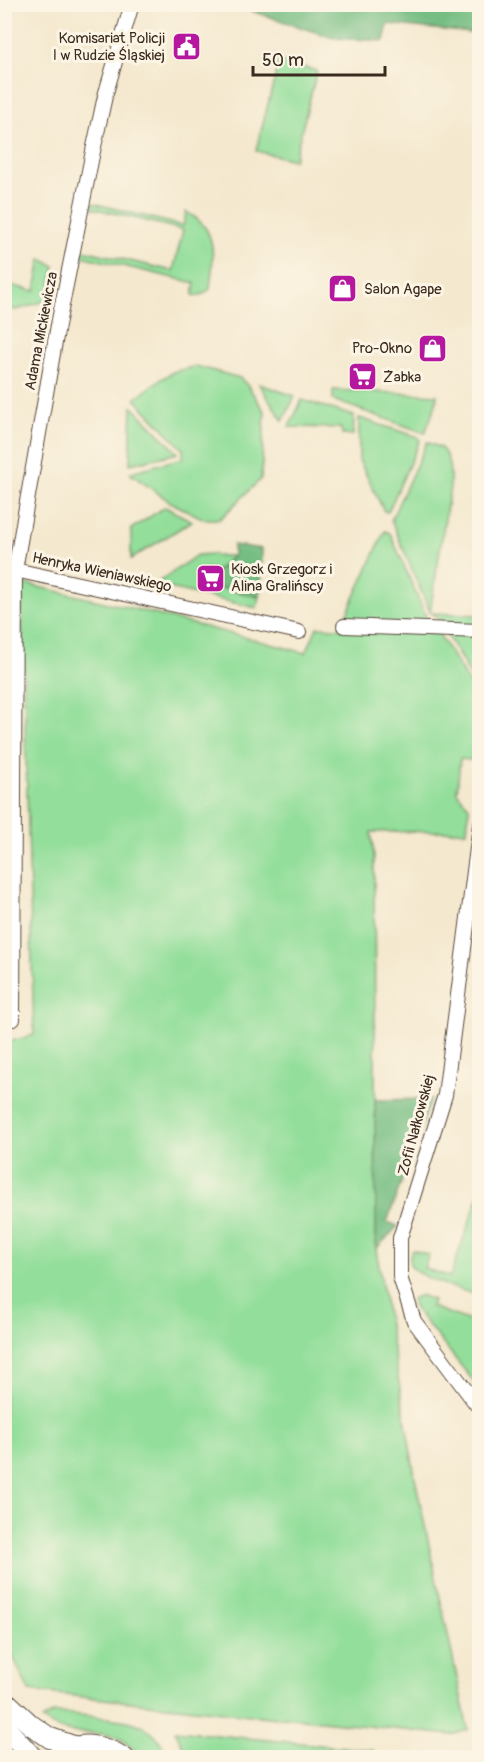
<svg xmlns="http://www.w3.org/2000/svg" width="484" height="1762" viewBox="0 0 484 1762" font-family="Pangolin,sans-serif">
  <style>
    .green { fill: #92de9a; stroke: #66845c; stroke-width: 1.5 }
    .forest { fill: #75bd82; stroke: #587450; stroke-width: 1.5 }
    .lines { fill: none; stroke-linecap: round; stroke-linejoin: round }
    .street-casing { stroke: #574638; stroke-width: 16 }
    .secondary-casing { stroke: #574638; stroke-width: 22 }
    .street { stroke: #fff; stroke-width: 14 }
    .secondary { stroke: #fff; stroke-width: 20 }
    .labels { text-anchor: middle; stroke-width: 6; stroke-linejoin: round; paint-order: stroke }
    .poi-label { font-size: 15px; fill: #3b2a1e; stroke: #fcf5e5; text-anchor: start }
    .street-label { font-size: 15px; fill: #3b2a1e; stroke: #fcf5e5 }
  </style>
  <rect width="100%" height="100%" fill="#fcf5e5"/>
  <filter id="ink" filterUnits="userSpaceOnUse"><feTurbulence type="fractalNoise" baseFrequency=".0167" numOctaves="2"/><feDisplacementMap in="SourceGraphic" scale="12" xChannelSelector="R" yChannelSelector="G"/><feConvolveMatrix kernelMatrix="1 2 1 2 8 2 1 2 1" color-interpolation-filters="sRGB"/></filter>
  <filter id="wash" filterUnits="userSpaceOnUse"><feTurbulence type="fractalNoise" baseFrequency=".008" numOctaves="4" result="noise"/><feDisplacementMap in="SourceGraphic" scale="24" xChannelSelector="R" yChannelSelector="G"/><feGaussianBlur stdDeviation="1.35" result="paint"/><feColorMatrix in="noise" values="0 0 0 0 0 0 0 0 0 0 0 0 0 0 0 0 0 1.4 0 .05"/><feComposite in="paint" operator="in"/></filter>
  <g filter="url(#wash)">
    <rect width="100%" height="100%" fill="#f4e8ce"/>
    <g class="green">
      <polygon points="279,61 317,71 294,160 256,151"/>
      <path d="M93 203 183 226 186 212C220 229 213 258 210 289 205 294 200 297 193 295L195 283 81 256 83 250 173 271 183 230 92 208Z"/>
      <polygon points="41,259 55,266 48,300 17,310 5,308 5,284 35,291"/>
      <polygon points="196,366 240,378 248,386 265,412 261,479 220,519 204,519 172,503 131,474 131,472 183,458 183,449 135,399 158,381 173,372"/>
      <polygon points="259,384 295,396 283,421"/>
      <polygon points="333,390 437,395 436,404 425,433 333,400"/>
      <polygon points="302,400 354,416 353,435 342,435 341,428 289,427"/>
      <polygon points="132,406 178,453 130,464"/>
      <polygon points="359,418 418,437 420,440 388,512 384,511 359,460"/>
      <path d="M427 442C431 444 437 446 441 448 451 457 450 475 450 487L430 612 391 520Z"/>
      <polygon points="165,507 192,521 131,559 131,529"/>
      <polygon points="385,531 390,533 430,626 352,622 345,618"/>
      <polygon points="213,554 216,556 233,556 217,571 207,569 203,589 213,591 214,586 259,597 257,608 156,585 156,584 197,555"/>
      <polygon points="21,583 135,609 306,653 317,627 436,633 439,634 471,686 479,703 479,761 460,759 457,792 469,807 467,831 371,832 374,856 376,1249 417,1488 468,1730 451,1735 284,1717 277,1718 29,1691 4,1637 4,1043 34,1035"/>
      <polygon points="432,613 479,615 479,627 447,626"/>
      <polygon points="446,633 479,634 479,691 475,683"/>
      <path d="M479 1195V1296C464 1290 416 1279 410 1264 408 1259 410 1255 412 1250L429 1255 424 1268 450 1277Z"/>
      <polygon points="421,1295 433,1300 431,1307 479,1324 479,1388 415,1309 411,1299"/>
      <path d="M53 1713C67 1713 81 1715 95 1717 127 1720 157 1721 167 1757 160 1758 153 1759 147 1758 136 1755 128 1741 116 1737 86 1728 72 1740 42 1720Z"/>
      <polygon points="175,1731 373,1750 372,1758 186,1757 181,1742"/>
    </g>
    <g class="forest">
      <polygon points="240,5 479,5 479,34 388,24 384,41 333,38 240,7"/>
      <polygon points="233,545 262,549 261,588 259,597 214,586 217,571 233,556"/>
      <polygon points="431,1099 387,1222 398,1226 376,1249 375,1100"/>
    </g>
  </g>
  <g filter="url(#ink)">
    <g class="lines">
      <defs>
        <g id="street">
          <polyline points="4,570 15,570 299,632"/>
          <polyline points="344,626 480,631"/>
          <polyline points="480,825 445,1095 400,1238 400,1277 414,1321 480,1409"/>
          <polyline points="4,1021 13,1019 15,570 58,325 92,156 105,96 132,4"/>
        </g>
        <g id="secondary">
          <polyline points="4,1700 31,1725 50,1738 76,1747"/>
          <polyline points="4,1726 33,1758"/>
          <path d="M57 1758C76 1738 105 1745 124 1758"/>
        </g>
      </defs>
      <use href="#street" class="street-casing"/>
      <use href="#secondary" class="secondary-casing"/>
      <use href="#street" class="street"/>
      <use href="#secondary" class="secondary"/>
    </g>
  </g>
  <defs>
    <symbol id="civic-square" viewBox="-11 -11 22 22"><rect x="-9" y="-9" width="18" height="18" rx="4" fill="#b5179e" stroke="#fcf5e5"/><path d="M-.6-6.5H3V-4.5H.6V-3L4-1V1h2V6H-6V1h2V-1L-.6-3ZM-1.2 2.5V6h2.4V2.5Z" fill="#fff"/></symbol>
    <symbol id="shop-square" viewBox="-11 -11 22 22"><rect x="-9" y="-9" width="18" height="18" rx="4" fill="#b5179e" stroke="#fcf5e5"/><path d="M-5-2.5h2.3a2.7 3.5 0 0 1 5.4 0H5L5.5 6h-11ZM-1.5-2.5h3a1.5 2.3 0 0 0-3 0Z" fill="#fff"/></symbol>
    <symbol id="supermarket-square" viewBox="-11 -11 22 22"><rect x="-9" y="-9" width="18" height="18" rx="4" fill="#b5179e" stroke="#fcf5e5"/><path d="M-6-5.5h2.5l.6 2H6L4.5 2H-2.5L-4.4-4H-6ZM-1.5 3.2a1.3 1.3 0 1 0 .1 0ZM3 3.2a1.3 1.3 0 1 0 .1 0Z" fill="#fff"/></symbol>
  </defs>
  <g fill-rule="evenodd">
    <use href="#civic-square" x="170" y="30" width="33" height="33"/>
    <use href="#shop-square" x="326" y="272" width="33" height="33"/>
    <use href="#shop-square" x="416" y="332" width="33" height="33"/>
    <use href="#supermarket-square" x="346" y="360" width="33" height="33"/>
    <use href="#supermarket-square" x="194" y="562" width="33" height="33"/>
  </g>
  <g class="labels">
    <g class="poi-label">
      <text x="165" y="43" text-anchor="end">Komisariat Policji<tspan x="165" dy="17">I w Rudzie Śląskiej</tspan></text>
      <text x="364" y="294">Salon Agape</text>
      <text x="412" y="353" text-anchor="end">Pro-Okno</text>
      <text x="383" y="382">Żabka</text>
      <text x="231" y="574">Kiosk Grzegorz i<tspan x="231" dy="17">Alina Gralińscy</tspan></text>
    </g>
    <g class="street-label">
      <text transform="translate(41 331) rotate(-79)" y="5">Adama Mickiewicza</text>
      <text transform="translate(102 572) rotate(12)" y="5">Henryka Wieniawskiego</text>
      <text transform="translate(416 1125) rotate(-75)" y="5">Zofii Nałkowskiej</text>
    </g>
  </g>
  <rect width="484" height="1762" fill="none" stroke="#fcf5e5" stroke-width="24"/>
  <path d="M253 66v9h132v-9" fill="none" stroke="#3b2a1e" stroke-width="3"/>
  <text x="262" y="66" font-size="18" fill="#3b2a1e" stroke="#fcf5e5" stroke-width="4.5" paint-order="stroke">50 m</text>
</svg>
